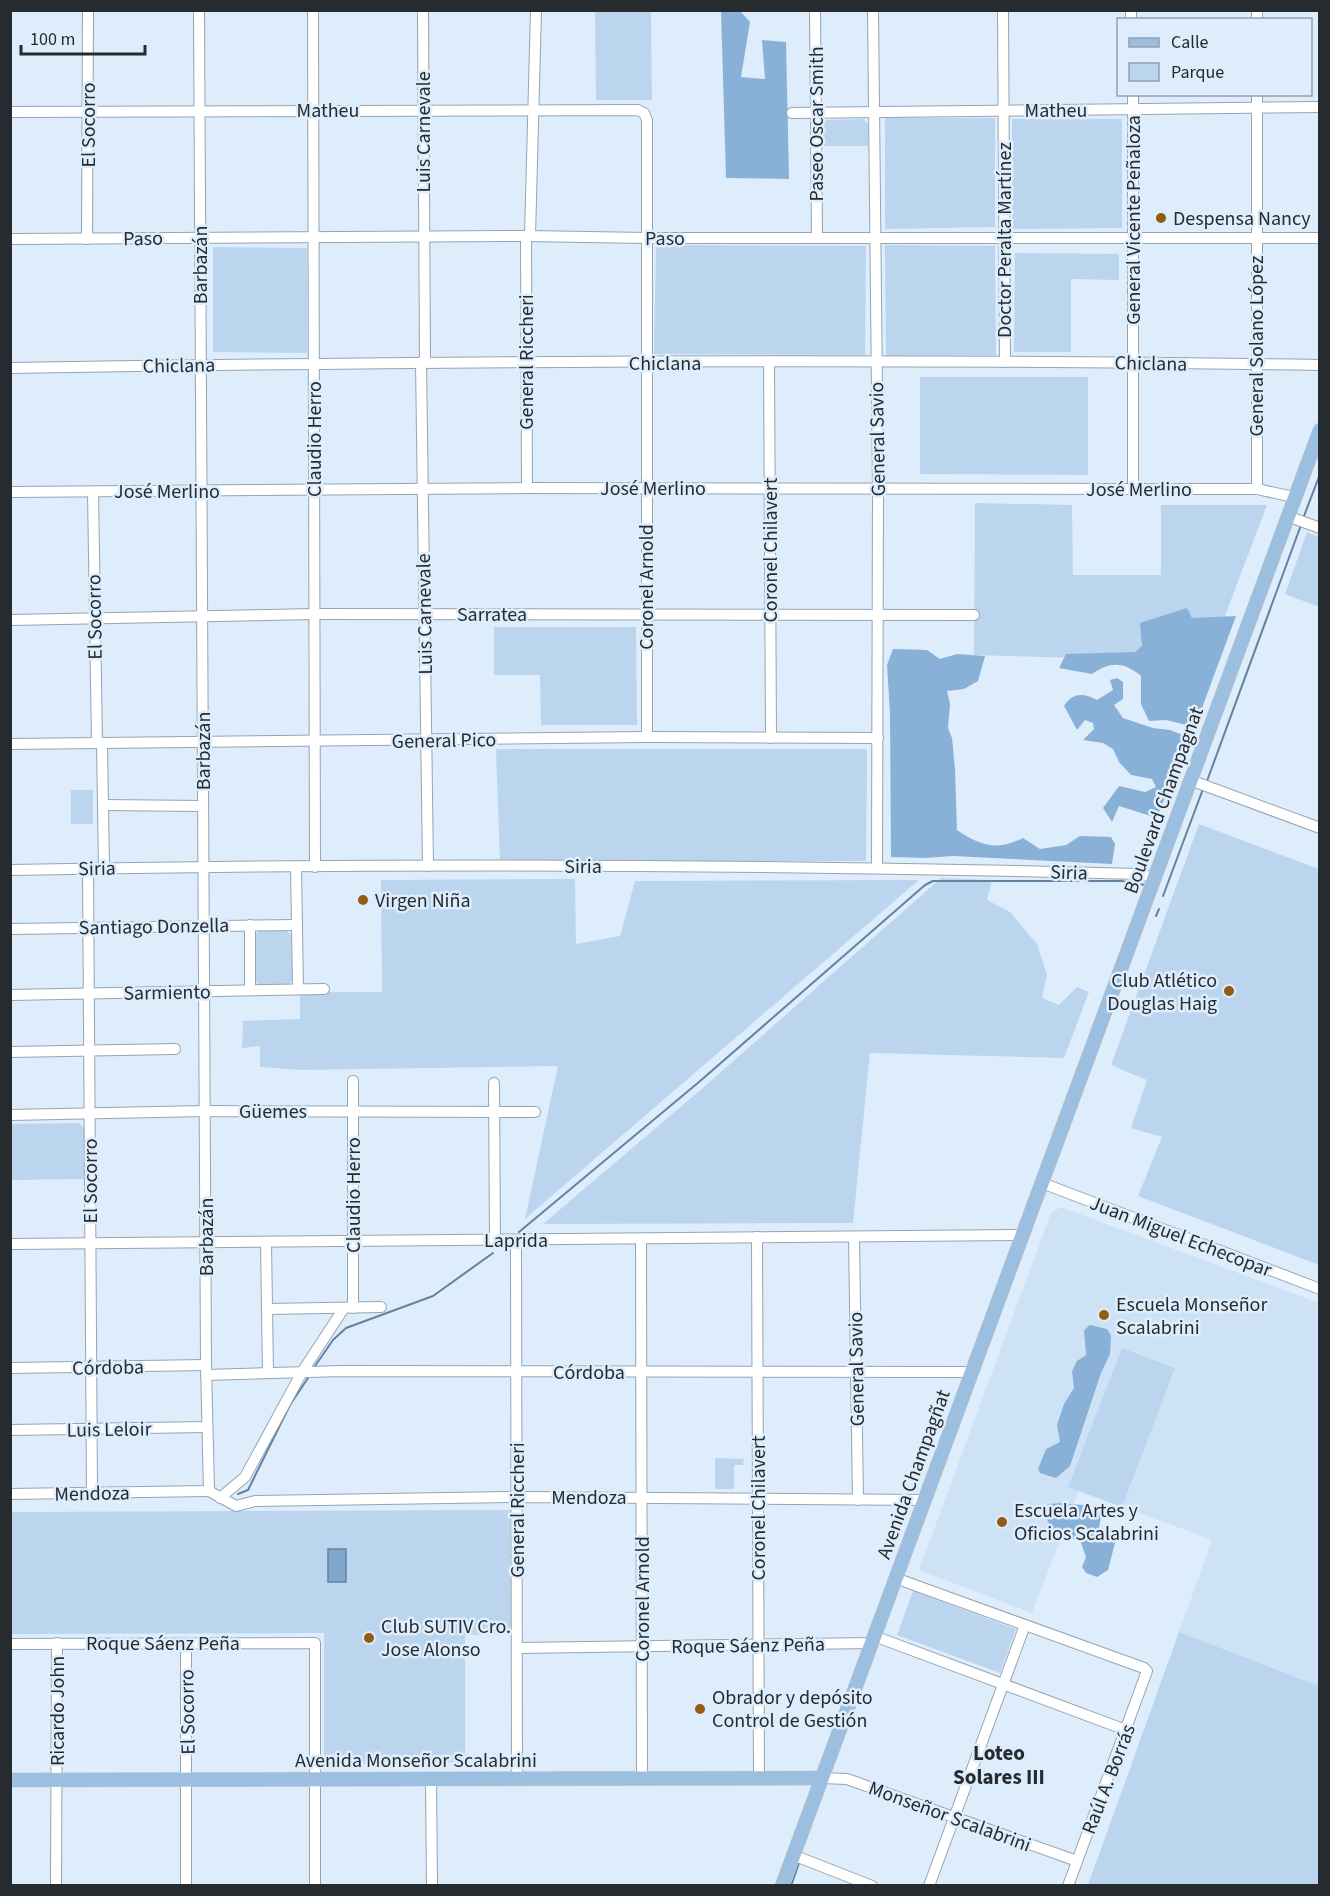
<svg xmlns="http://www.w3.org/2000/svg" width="1330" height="1896" viewBox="0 0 1330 1896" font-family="'Source Sans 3',sans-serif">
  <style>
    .built { fill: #cee2f6 }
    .green { fill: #bcd5ee }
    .forest { fill: #89b1d8 }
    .water { fill: #7fa7ce; stroke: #64829f; stroke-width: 1.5 }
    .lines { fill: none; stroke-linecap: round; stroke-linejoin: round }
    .stream { stroke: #64829f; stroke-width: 2 }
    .minor-casing { stroke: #96a4b1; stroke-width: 12 }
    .major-casing { stroke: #cfd0d1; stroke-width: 15 }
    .minor { stroke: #fff; stroke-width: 10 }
    .major { stroke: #9cbfdf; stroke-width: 14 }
    .poi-dot { fill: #925c12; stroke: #deedfb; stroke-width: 2 }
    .labels { text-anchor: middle; stroke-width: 5; stroke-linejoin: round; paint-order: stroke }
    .street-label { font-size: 20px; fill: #262b30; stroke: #deedfb }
    .poi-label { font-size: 20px; fill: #262b30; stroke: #deedfb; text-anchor: start }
    .neighbourhood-label { font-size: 21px; font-weight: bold; fill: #262b30; stroke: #deedfb }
  </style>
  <rect width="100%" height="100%" fill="#deedfb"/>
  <polygon class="built" points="1061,1207 1319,1303 1319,1686 1179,1632 1212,1540 1079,1490 1032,1613 919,1570 1051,1213"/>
  <g class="green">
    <polygon points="595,11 651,11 652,100 596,100"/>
    <polygon points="885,118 995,118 995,227 885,229"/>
    <polygon points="864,119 868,124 868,146 822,146 821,125 826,120"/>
    <polygon points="1012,119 1122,119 1122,228 1012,229"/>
    <polygon points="656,245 866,246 865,355 654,354"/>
    <polygon points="885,245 995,246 996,355 886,356"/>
    <polygon points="213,247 307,248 307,353 213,352"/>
    <polygon points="1015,253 1119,254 1119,280 1071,279 1071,352 1014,352"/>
    <polygon points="920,377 1088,377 1088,475 920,474"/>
    <polygon points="975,503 1072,505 1073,575 1161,575 1161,505 1267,505 1223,621 1147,660 974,655"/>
    <polygon points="1307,532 1319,537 1319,607 1285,594"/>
    <polygon points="494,627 636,627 637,725 541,725 540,675 494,675"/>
    <polygon points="496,749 867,749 866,861 500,862"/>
    <rect x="71" y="790" width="22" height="34"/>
    <polygon points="1199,824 1319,869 1319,1265 1138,1196 1162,1137 1131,1128 1147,1080 1111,1065"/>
    <polygon points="941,878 992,880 987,900 1010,912 1037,944 1047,975 1042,998 1059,1005 1077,987 1089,992 1064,1058 870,1053 853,1223 543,1224 705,1086"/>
    <polygon points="575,879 576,944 620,936 635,881 919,880 525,1219 558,1066 300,1070 260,1067 260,1046 242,1048 243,1021 300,1019 300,992 382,992 381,880"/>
    <polygon points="260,930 286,930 291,935 293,979 288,985 259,985 256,982 255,935"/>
    <polygon points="79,1123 85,1129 85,1179 11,1180 10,1124"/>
    <polygon points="1122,1348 1175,1368 1122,1507 1068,1487"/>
    <polygon points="715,1458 744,1459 743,1465 734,1465 734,1489 715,1489"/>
    <polygon points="510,1510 511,1634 465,1635 465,1762 327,1764 324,1759 324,1633 11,1634 10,1512"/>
    <polygon points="913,1591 1016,1629 1000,1673 897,1635"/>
    <polygon points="1179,1632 1319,1686 1319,1885 1088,1885"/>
  </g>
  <g class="forest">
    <polygon points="721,11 740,11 750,22 741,77 765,79 762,40 786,42 789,179 726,178"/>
    <path d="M1187 608 1192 618 1236 616 1195 727 1166 720 1149 721 1141 704V676C1124 662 1111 661 1092 674L1059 668 1066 654 1135 652 1142 646 1140 623Z"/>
    <path d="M893 649 927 650 940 659 957 654 985 656 978 681 964 689 947 691 950 704 948 728 952 738 955 769 957 830C981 846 996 851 1023 838L1040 849 1066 845 1080 836 1111 837 1115 844 1112 864 953 856 925 858 891 857 890 714 887 665Z"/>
    <path d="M1117 678 1123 682V699L1114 705 1123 718 1153 728 1170 730 1188 737 1157 818 1119 806 1112 822 1103 808 1119 786 1145 792 1156 787 1152 779 1131 775 1119 762 1113 749 1103 743 1083 740 1094 729 1093 723 1085 720 1077 730 1064 706C1073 692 1084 693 1097 700L1113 690 1110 680Z"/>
    <polygon points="1090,1325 1107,1329 1111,1336 1110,1354 1101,1373 1070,1466 1056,1478 1040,1473 1038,1469 1046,1449 1060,1442 1057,1425 1064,1404 1074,1388 1072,1371 1077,1361 1086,1355 1084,1330"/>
    <path d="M1062 1503 1092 1506 1102 1511 1099 1528 1116 1539 1108 1570 1097 1577 1086 1573 1082 1567 1086 1557 1080 1540C1062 1539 1048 1529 1044 1511L1048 1504Z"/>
  </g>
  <rect class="water" x="328" y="1549" width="18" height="33"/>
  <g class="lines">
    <g class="stream">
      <polyline points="1304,516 1320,474"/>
      <polyline points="1207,781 1301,525"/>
      <polyline points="1163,896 1203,789"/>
      <polyline points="1156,916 1159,909"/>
      <polyline points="519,1232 699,1082 925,885 933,881 1122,881 1145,885"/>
      <polyline points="315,1366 333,1340 346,1328 433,1296 493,1253"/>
      <polyline points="238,1494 248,1490 290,1405 308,1378"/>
      <polyline points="791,1886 799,1863"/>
    </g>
    <defs>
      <g id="minor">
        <polyline points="199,10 206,1365 209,1491"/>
        <polyline points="313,10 315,867"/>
        <polyline points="423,10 425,362"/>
        <polyline points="815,10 817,237"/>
        <polyline points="873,10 878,489 877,867"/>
        <polyline points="1003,10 1005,362"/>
        <polyline points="1131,10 1131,20"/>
        <polyline points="1257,10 1257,20"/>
        <polyline points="1133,94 1133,489"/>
        <polyline points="10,112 638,110 644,113 647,120 647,737"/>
        <polyline points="792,113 1320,107"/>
        <polyline points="526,236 527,488"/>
        <polyline points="530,236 536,10"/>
        <polyline points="10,239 526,236 647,238 1320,238"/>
        <polyline points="87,239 88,10"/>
        <polyline points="421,362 428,866"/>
        <polyline points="769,363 771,738"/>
        <path d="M10 368C447 361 883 358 1320 365"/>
        <polyline points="1257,489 1257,94"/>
        <polyline points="10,492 527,488 1133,489 1257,489 1294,497"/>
        <polyline points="93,492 97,743"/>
        <polyline points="1287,516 1320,528"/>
        <polyline points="10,620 315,614 974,615"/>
        <polyline points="102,743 104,868"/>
        <polyline points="10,744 647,737 878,738"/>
        <polyline points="1190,780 1320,828"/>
        <polyline points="103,805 203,806"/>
        <polyline points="296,867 298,989"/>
        <polyline points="88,868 92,1493"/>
        <path d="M10 870C387 863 763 864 1139 874L1156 878"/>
        <polyline points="10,929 297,925"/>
        <polyline points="250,990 250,925"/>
        <polyline points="10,995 324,989"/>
        <polyline points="10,1052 175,1049"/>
        <polyline points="494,1083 495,1241"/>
        <polyline points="10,1115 205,1111 535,1112"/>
        <polyline points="1042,1183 1320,1289"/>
        <polyline points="757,1237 759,1778"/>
        <polyline points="854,1237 858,1500"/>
        <polyline points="641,1239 642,1779"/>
        <polyline points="516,1241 517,1779"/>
        <polyline points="266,1242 268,1373"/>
        <polyline points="10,1244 1022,1235"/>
        <polyline points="353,1308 353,1081"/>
        <polyline points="267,1309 381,1307"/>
        <polyline points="10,1368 206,1365"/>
        <polyline points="206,1375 343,1371 971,1372"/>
        <polyline points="10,1430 207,1427"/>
        <polyline points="209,1491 236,1506 255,1501 517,1497 924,1500"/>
        <polyline points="10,1494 209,1491"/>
        <polyline points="220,1498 245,1477 302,1372 344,1308"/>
        <polyline points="895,1578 1144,1668 1147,1671 1068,1886"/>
        <polyline points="874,1636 1126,1730"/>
        <polyline points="10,1644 315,1643 315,1886"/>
        <polyline points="517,1648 871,1643"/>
        <polyline points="821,1778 847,1779 1077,1861"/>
        <polyline points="431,1779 432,1886"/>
        <polyline points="793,1855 872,1886"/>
        <polyline points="56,1886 57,1643"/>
        <polyline points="186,1886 186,1644"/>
        <polyline points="929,1886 1025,1625"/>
      </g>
      <g id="major">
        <polyline points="10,1780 821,1778"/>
        <polyline points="782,1886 1320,430"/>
      </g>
    </defs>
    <use href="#minor" class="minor-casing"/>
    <use href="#major" class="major-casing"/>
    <use href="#minor" class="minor"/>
    <use href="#major" class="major"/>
  </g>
  <g class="poi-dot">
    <circle cx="1161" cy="218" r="6"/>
    <circle cx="363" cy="900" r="6"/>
    <circle cx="1229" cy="991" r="6"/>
    <circle cx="1104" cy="1315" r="6"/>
    <circle cx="1002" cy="1522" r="6"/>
    <circle cx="369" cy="1638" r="6"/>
    <circle cx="700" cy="1709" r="6"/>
  </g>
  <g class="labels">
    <g class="street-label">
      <text x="328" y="117">Matheu</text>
      <text x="1056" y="117">Matheu</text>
      <text transform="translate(816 124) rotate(-90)" y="7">Paseo Oscar Smith</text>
      <text transform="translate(88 125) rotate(-90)" y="7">El Socorro</text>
      <text transform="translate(423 132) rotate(-90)" y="7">Luis Carnevale</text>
      <text transform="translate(1133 220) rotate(-90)" y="7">General Vicente Peñaloza</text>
      <text transform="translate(143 238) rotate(-1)" y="7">Paso</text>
      <text x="665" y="245">Paso</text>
      <text transform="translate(1004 240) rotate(-90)" y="7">Doctor Peralta Martínez</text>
      <text transform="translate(200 265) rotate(-90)" y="7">Barbazán</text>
      <text transform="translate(1256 346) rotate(-90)" y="7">General Solano López</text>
      <text transform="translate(526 362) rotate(-90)" y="7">General Riccheri</text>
      <text x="665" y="370">Chiclana</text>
      <text transform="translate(1151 363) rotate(1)" y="7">Chiclana</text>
      <text transform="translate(179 365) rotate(-1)" y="7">Chiclana</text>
      <text transform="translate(314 439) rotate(-90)" y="7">Claudio Herro</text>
      <text transform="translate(877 439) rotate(-91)" y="7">General Savio</text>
      <text x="653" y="495">José Merlino</text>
      <text x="1139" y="496">José Merlino</text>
      <text x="167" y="498">José Merlino</text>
      <text transform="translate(770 550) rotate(-90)" y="7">Coronel Chilavert</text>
      <text transform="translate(646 587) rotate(-90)" y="7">Coronel Arnold</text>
      <text transform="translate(424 614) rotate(-91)" y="7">Luis Carnevale</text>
      <text x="492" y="621">Sarratea</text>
      <text transform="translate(94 617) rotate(-91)" y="7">El Socorro</text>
      <text transform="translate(444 740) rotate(-1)" y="7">General Pico</text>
      <text transform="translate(203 751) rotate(-90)" y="7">Barbazán</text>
      <text transform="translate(1163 800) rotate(-70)" y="7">Boulevard Champagnat</text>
      <text x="583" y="873">Siria</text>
      <text transform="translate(97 868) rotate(-1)" y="7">Siria</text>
      <text transform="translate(1069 872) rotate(2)" y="7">Siria</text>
      <text transform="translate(154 926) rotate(-1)" y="7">Santiago Donzella</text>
      <text transform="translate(167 992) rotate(-1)" y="7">Sarmiento</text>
      <text x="273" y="1118">Güemes</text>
      <text transform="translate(90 1181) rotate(-90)" y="7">El Socorro</text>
      <text transform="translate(353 1195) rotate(-90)" y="7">Claudio Herro</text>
      <text transform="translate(1181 1236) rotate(21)" y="7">Juan Miguel Echecopar</text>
      <text transform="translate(206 1237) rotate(-90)" y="7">Barbazán</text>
      <text x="516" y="1247">Laprida</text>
      <text transform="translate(108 1367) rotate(-1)" y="7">Córdoba</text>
      <text transform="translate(856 1369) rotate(-91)" y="7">General Savio</text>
      <text x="589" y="1379">Córdoba</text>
      <text transform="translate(109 1429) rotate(-1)" y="7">Luis Leloir</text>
      <text transform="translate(913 1474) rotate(-70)" y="7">Avenida Champagñat</text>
      <text transform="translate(92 1493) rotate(-1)" y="7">Mendoza</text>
      <text x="589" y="1504">Mendoza</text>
      <text transform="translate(758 1508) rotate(-90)" y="7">Coronel Chilavert</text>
      <text transform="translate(517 1510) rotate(-90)" y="7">General Riccheri</text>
      <text transform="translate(642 1599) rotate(-90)" y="7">Coronel Arnold</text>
      <text x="163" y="1650">Roque Sáenz Peña</text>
      <text transform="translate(748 1645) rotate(-1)" y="7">Roque Sáenz Peña</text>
      <text transform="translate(57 1711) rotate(-90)" y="7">Ricardo John</text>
      <text transform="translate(187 1712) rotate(-91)" y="7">El Socorro</text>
      <text x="416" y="1767">Avenida Monseñor Scalabrini</text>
      <text transform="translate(1108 1779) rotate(-69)" y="7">Raúl A. Borrás</text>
      <text transform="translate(950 1816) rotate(20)" y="7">Monseñor Scalabrini</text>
    </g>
    <g class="poi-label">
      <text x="1173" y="225">Despensa Nancy</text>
      <text x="375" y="907">Virgen Niña</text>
      <text x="1217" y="987" text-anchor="end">Club Atlético<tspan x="1217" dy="23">Douglas Haig</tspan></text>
      <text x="1116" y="1311">Escuela Monseñor<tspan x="1116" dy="23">Scalabrini</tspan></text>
      <text x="1014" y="1517">Escuela Artes y<tspan x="1014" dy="23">Oficios Scalabrini</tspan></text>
      <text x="381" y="1633">Club SUTIV Cro.<tspan x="381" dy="23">Jose Alonso</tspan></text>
      <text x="712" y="1704">Obrador y depósito<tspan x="712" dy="23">Control de Gestión</tspan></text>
    </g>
    <g class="neighbourhood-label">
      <text x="999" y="1760">Loteo<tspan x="999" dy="24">Solares III</tspan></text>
    </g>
  </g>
  <rect width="1330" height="1896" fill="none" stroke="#262b30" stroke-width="24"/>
  <rect x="1117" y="18" width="195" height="78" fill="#deedfb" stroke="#949faa" stroke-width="1.5"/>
  <rect x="1129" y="38" width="30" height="9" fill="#9cbfdf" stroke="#949faa" stroke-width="1.5"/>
  <text x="1171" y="48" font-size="18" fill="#262b30">Calle</text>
  <rect x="1129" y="63" width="30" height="18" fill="#bcd5ee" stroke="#949faa" stroke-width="1.5"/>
  <text x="1171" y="78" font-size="18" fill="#262b30">Parque</text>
  <path d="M21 45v9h124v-9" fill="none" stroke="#262b30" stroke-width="3"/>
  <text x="30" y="45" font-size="18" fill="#262b30" stroke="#deedfb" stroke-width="4.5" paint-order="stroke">100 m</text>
</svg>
